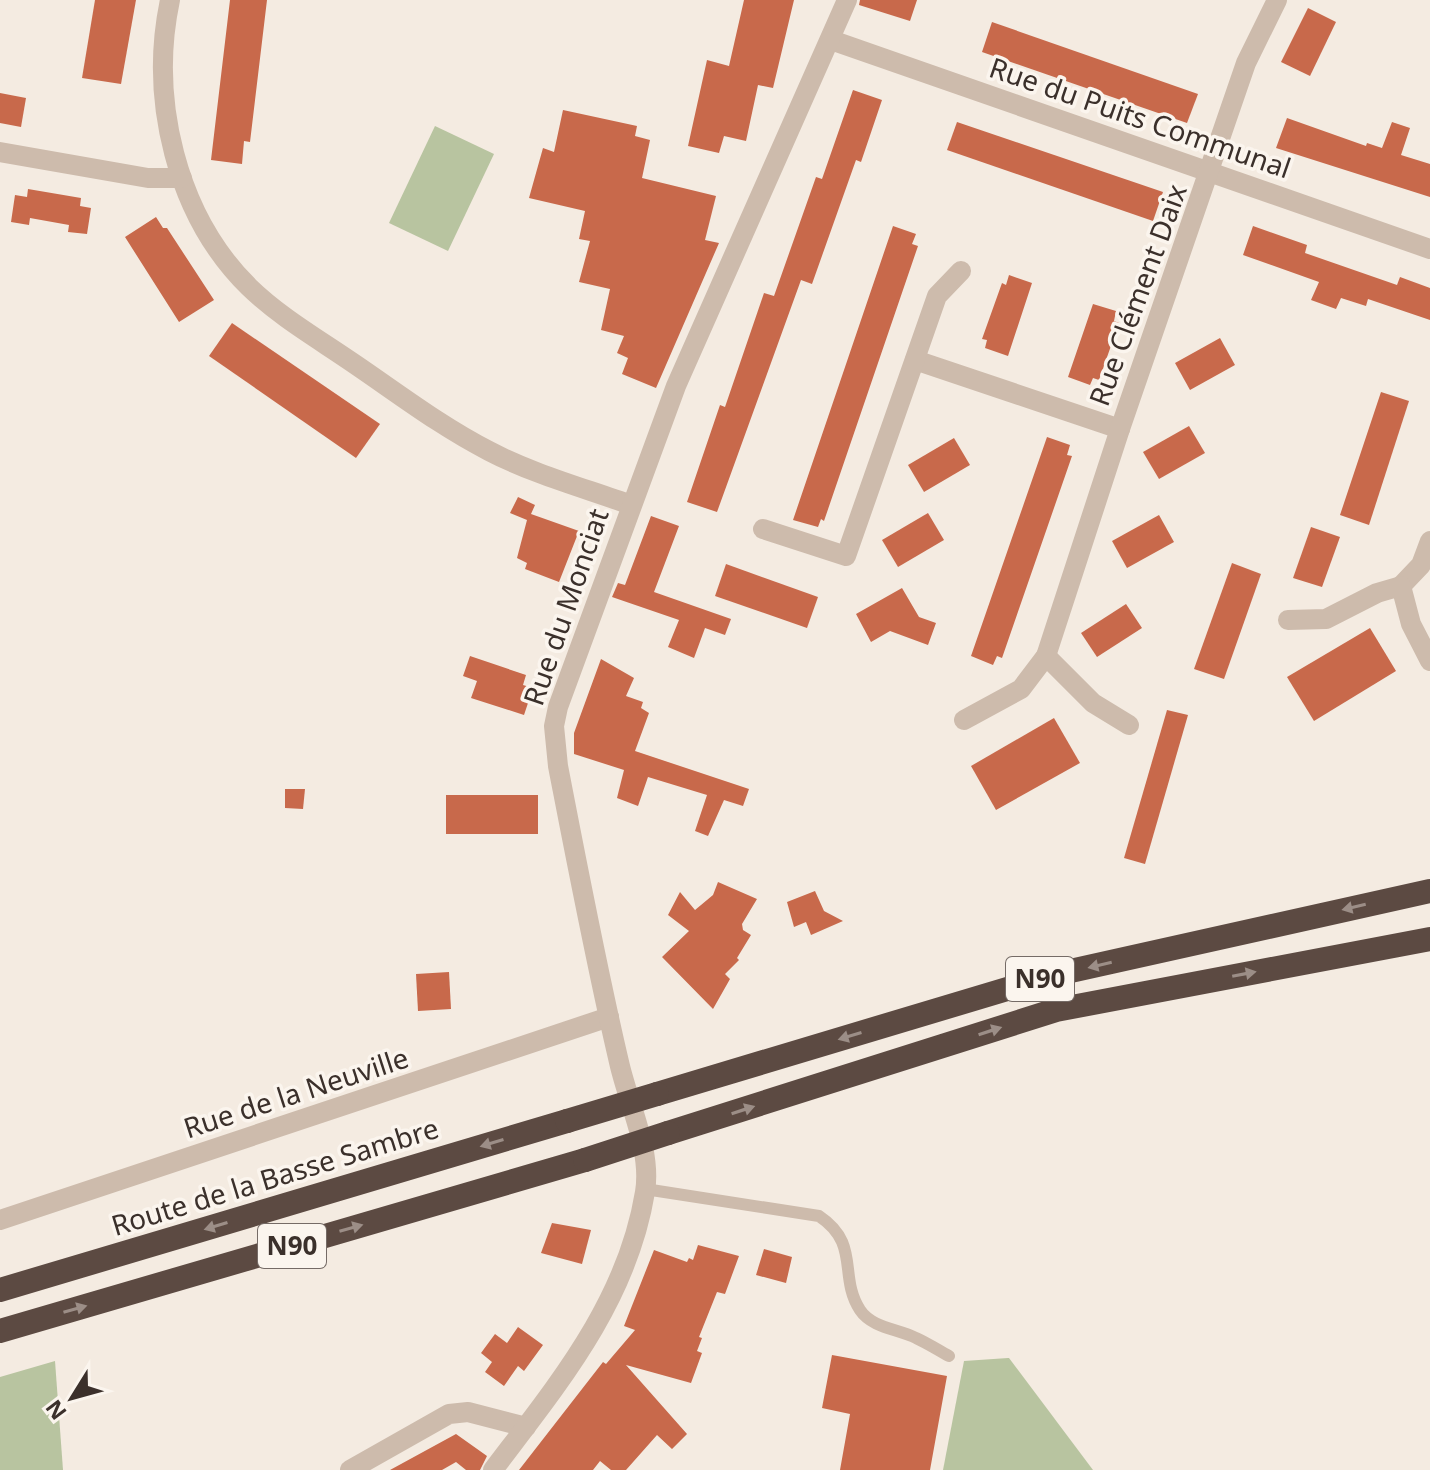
<svg xmlns="http://www.w3.org/2000/svg" width="1430" height="1470" viewBox="0 0 1430 1470" font-family="'Noto Sans',sans-serif">
  <style>
    .green { fill: #b8c4a0 }
    .building { fill: #c8694b }
    .lines { fill: none; stroke-linecap: round; stroke-linejoin: round }
    .lane { stroke: #cdbbac; stroke-width: 12 }
    .street { stroke: #cdbbac; stroke-width: 20 }
    .highway { stroke: #5c4a42; stroke-width: 24 }
    .highway-bridge { stroke: #5c4a42; stroke-width: 24 }
    .oneway { fill: #9c8e87 }
    .labels { text-anchor: middle; stroke-width: 7; stroke-linejoin: round; paint-order: stroke }
    .shield { fill: #fbf5ee; stroke: #756b66; stroke-width: 2 }
    .shield-label { font-size: 26px; font-weight: bold; fill: #3b302b }
    .street-label { font-size: 28px; fill: #3b302b; stroke: #fbf5ee }
  </style>
  <rect width="100%" height="100%" fill="#f4ebe1"/>
  <g class="green">
    <polygon points="435,126 494,154 448,251 389,223"/>
    <polygon points="1008,1358 1009,1358 1093,1470 943,1470 964,1361"/>
    <polygon points="55,1361 63,1470 0,1470 0,1377"/>
  </g>
  <g class="building">
    <polygon points="95,0 136,0 121,84 82,78"/>
    <polygon points="230,0 267,0 250,142 244,141 242,164 211,160"/>
    <polygon points="744,0 794,0 773,88 758,85 746,141 724,136 719,153 688,146 707,60 729,66"/>
    <polygon points="860,0 917,0 910,21 859,5"/>
    <polygon points="1308,8 1336,22 1310,76 1281,62"/>
    <polygon points="992,22 1198,94 1187,123 982,52"/>
    <polygon points="853,90 882,100 861,162 856,160 812,284 801,280 717,512 687,502 720,405 725,407 764,293 774,296 816,177 822,179"/>
    <polygon points="0,93 26,98 21,127 0,123"/>
    <polygon points="563,110 637,126 635,136 650,140 642,178 716,196 705,240 719,243 656,388 622,374 628,358 617,353 624,336 601,330 610,289 579,282 590,241 579,239 585,211 529,198 543,148 554,152"/>
    <polygon points="1287,118 1366,146 1367,143 1382,148 1392,122 1410,128 1401,155 1430,164 1430,197 1276,148"/>
    <polygon points="957,122 1163,192 1153,221 947,150"/>
    <polygon points="28,189 81,198 80,206 91,208 87,234 68,232 69,225 30,218 29,225 11,222 15,195 27,197"/>
    <polygon points="156,217 163,228 167,228 214,300 179,322 125,237"/>
    <polygon points="893,226 916,234 912,244 918,246 824,521 821,519 818,527 793,520"/>
    <polygon points="1253,226 1307,245 1305,253 1397,285 1400,277 1430,288 1430,320 1368,299 1366,306 1341,298 1336,309 1311,300 1319,282 1243,255"/>
    <polygon points="1009,275 1032,283 1008,356 985,348 987,340 982,339 1002,283 1006,285"/>
    <polygon points="1093,304 1116,311 1114,321 1119,323 1099,380 1093,378 1090,385 1068,377"/>
    <polygon points="232,323 380,424 356,458 209,356"/>
    <polygon points="1220,338 1235,365 1190,390 1175,363"/>
    <polygon points="1381,392 1409,401 1369,525 1340,515"/>
    <polygon points="1189,426 1205,453 1159,479 1143,452"/>
    <polygon points="1047,437 1070,445 1067,455 1072,456 1002,658 997,656 993,665 971,656"/>
    <polygon points="954,438 970,465 924,492 908,465"/>
    <polygon points="518,497 535,505 531,514 579,531 559,582 525,569 527,563 517,558 527,520 510,513"/>
    <polygon points="928,513 944,540 898,567 882,540"/>
    <polygon points="1159,515 1174,542 1127,568 1112,541"/>
    <polygon points="651,516 679,526 654,592 731,619 725,635 705,628 694,658 668,647 679,620 612,597 618,583 625,585"/>
    <polygon points="1311,527 1340,537 1322,587 1293,578"/>
    <polygon points="1232,563 1261,574 1224,679 1194,669"/>
    <polygon points="726,564 818,597 807,628 715,596"/>
    <polygon points="902,588 919,617 936,623 928,645 890,631 871,642 856,614"/>
    <polygon points="1126,604 1142,628 1097,657 1081,633"/>
    <polygon points="1370,628 1396,671 1314,721 1287,677"/>
    <polygon points="470,656 526,675 523,685 533,688 524,715 471,698 477,681 463,676"/>
    <polygon points="601,659 634,678 626,696 643,702 641,708 649,713 635,751 749,789 743,806 724,800 708,836 695,831 707,795 648,777 638,806 617,798 624,770 574,754 574,733"/>
    <polygon points="1167,710 1188,715 1145,864 1124,858"/>
    <polygon points="1054,718 1080,763 996,810 971,766"/>
    <polygon points="285,789 305,789 303,809 285,808"/>
    <rect x="446" y="795" width="92" height="39"/>
    <polygon points="718,882 757,899 742,924 743,930 751,935 737,958 739,960 725,974 730,979 713,1009 662,957 689,931 668,915 680,892 695,910 713,895"/>
    <polygon points="815,891 824,911 843,921 811,935 806,922 794,927 787,902"/>
    <polygon points="449,972 451,1009 418,1011 416,974"/>
    <polygon points="552,1223 591,1230 582,1264 541,1253"/>
    <polygon points="698,1245 739,1256 725,1294 717,1292 699,1337 702,1338 697,1351 702,1353 691,1383 626,1365 687,1434 672,1449 657,1435 626,1470 611,1470 600,1461 593,1470 519,1470 603,1362 606,1364 635,1330 624,1326 654,1250 687,1262 689,1258 693,1260"/>
    <polygon points="764,1249 792,1257 786,1283 756,1275"/>
    <polygon points="518,1327 543,1345 524,1371 518,1366 504,1386 485,1372 492,1362 481,1353 495,1334 507,1343"/>
    <polygon points="832,1355 947,1376 930,1470 840,1470 850,1414 822,1408"/>
    <polygon points="456,1434 487,1456 480,1470 466,1470 456,1462 442,1470 390,1470"/>
  </g>
  <g class="lines">
    <path class="lane" d="M645 1189 819 1216C861 1244 838 1276 860 1310 872 1328 898 1329 916 1338 927 1343 938 1350 949 1356"/>
    <g class="street">
      <path d="M170 0C149 99 176 215 249 287 281 318 320 340 356 365 400 395 442 427 489 451 533 474 584 488 631 505"/>
      <polyline points="831,40 1430,249"/>
      <polyline points="0,152 148,178 182,178"/>
      <polyline points="915,360 1120,429"/>
      <polyline points="763,529 846,556 937,296 961,271"/>
      <polyline points="1401,586 1421,565 1430,541"/>
      <polyline points="1288,620 1326,619 1377,593 1401,586 1411,624 1430,661"/>
      <polyline points="1046,656 1120,429 1246,63 1277,0"/>
      <polyline points="964,720 1021,689 1046,656 1093,703 1129,725"/>
      <polyline points="0,1220 609,1017"/>
      <polyline points="350,1470 449,1414 468,1412 526,1427"/>
      <path d="M493 1470C558 1384 627 1302 645 1192 652 1150 628 1103 619 1062 596 964 577 864 558 766L554 726 558 707 676 386 847 0"/>
    </g>
    <g class="highway">
      <polyline points="657,1094 1057,974 1430,891"/>
      <polyline points="668,1133 1056,1010 1430,939"/>
      <polyline points="0,1290 567,1121"/>
      <polyline points="0,1331 585,1160"/>
    </g>
    <g class="highway-bridge">
      <polyline points="567,1121 657,1094"/>
      <polyline points="585,1160 668,1133"/>
    </g>
  </g>
  <defs><path id="oneway-solid" d="M-6-.8H1V-3.2L6.5 0L1 3.2V.8H-6Z" transform="scale(2)"/></defs>
  <g class="oneway">
    <use href="#oneway-solid" transform="translate(1354 907) rotate(167)"/>
    <use href="#oneway-solid" transform="translate(1100 965) rotate(167)"/>
    <use href="#oneway-solid" transform="translate(1244 974) rotate(-11)"/>
    <use href="#oneway-solid" transform="translate(990 1031) rotate(-18)"/>
    <use href="#oneway-solid" transform="translate(850 1036) rotate(163)"/>
    <use href="#oneway-solid" transform="translate(743 1110) rotate(-18)"/>
    <use href="#oneway-solid" transform="translate(492 1143) rotate(163)"/>
    <use href="#oneway-solid" transform="translate(216 1226) rotate(163)"/>
    <use href="#oneway-solid" transform="translate(351 1228) rotate(-16)"/>
    <use href="#oneway-solid" transform="translate(75 1309) rotate(-16)"/>
  </g>
  <g class="labels">
    <g class="shield">
      <rect x="1006" y="957" width="68" height="44" rx="6"/>
      <rect x="258" y="1224" width="68" height="44" rx="6"/>
    </g>
    <g class="shield-label">
      <text x="1040" y="988">N90</text>
      <text x="292" y="1255">N90</text>
    </g>
    <g class="street-label">
      <text transform="translate(1140 118) rotate(19)" y="10">Rue du Puits Communal</text>
      <text transform="translate(1138 295) rotate(-70)" y="10">Rue Clément Daix</text>
      <text transform="translate(566 607) rotate(-71)" y="10">Rue du Monciat</text>
      <text transform="translate(296 1093) rotate(-18)" y="10">Rue de la Neuville</text>
      <text transform="translate(275 1177) rotate(-17)" y="10">Route de la Basse Sambre</text>
    </g>
  </g>
  <g transform="translate(72 1398) rotate(233)" stroke="#fbf5ee" stroke-width="6" paint-order="stroke">
  <path d="M0-6L14 30L0 20L-14 30Z" fill="#3b302b"/>
  <text y="-12" font-size="22" font-weight="bold" text-anchor="middle" fill="#3b302b">N</text>
  </g>
</svg>
